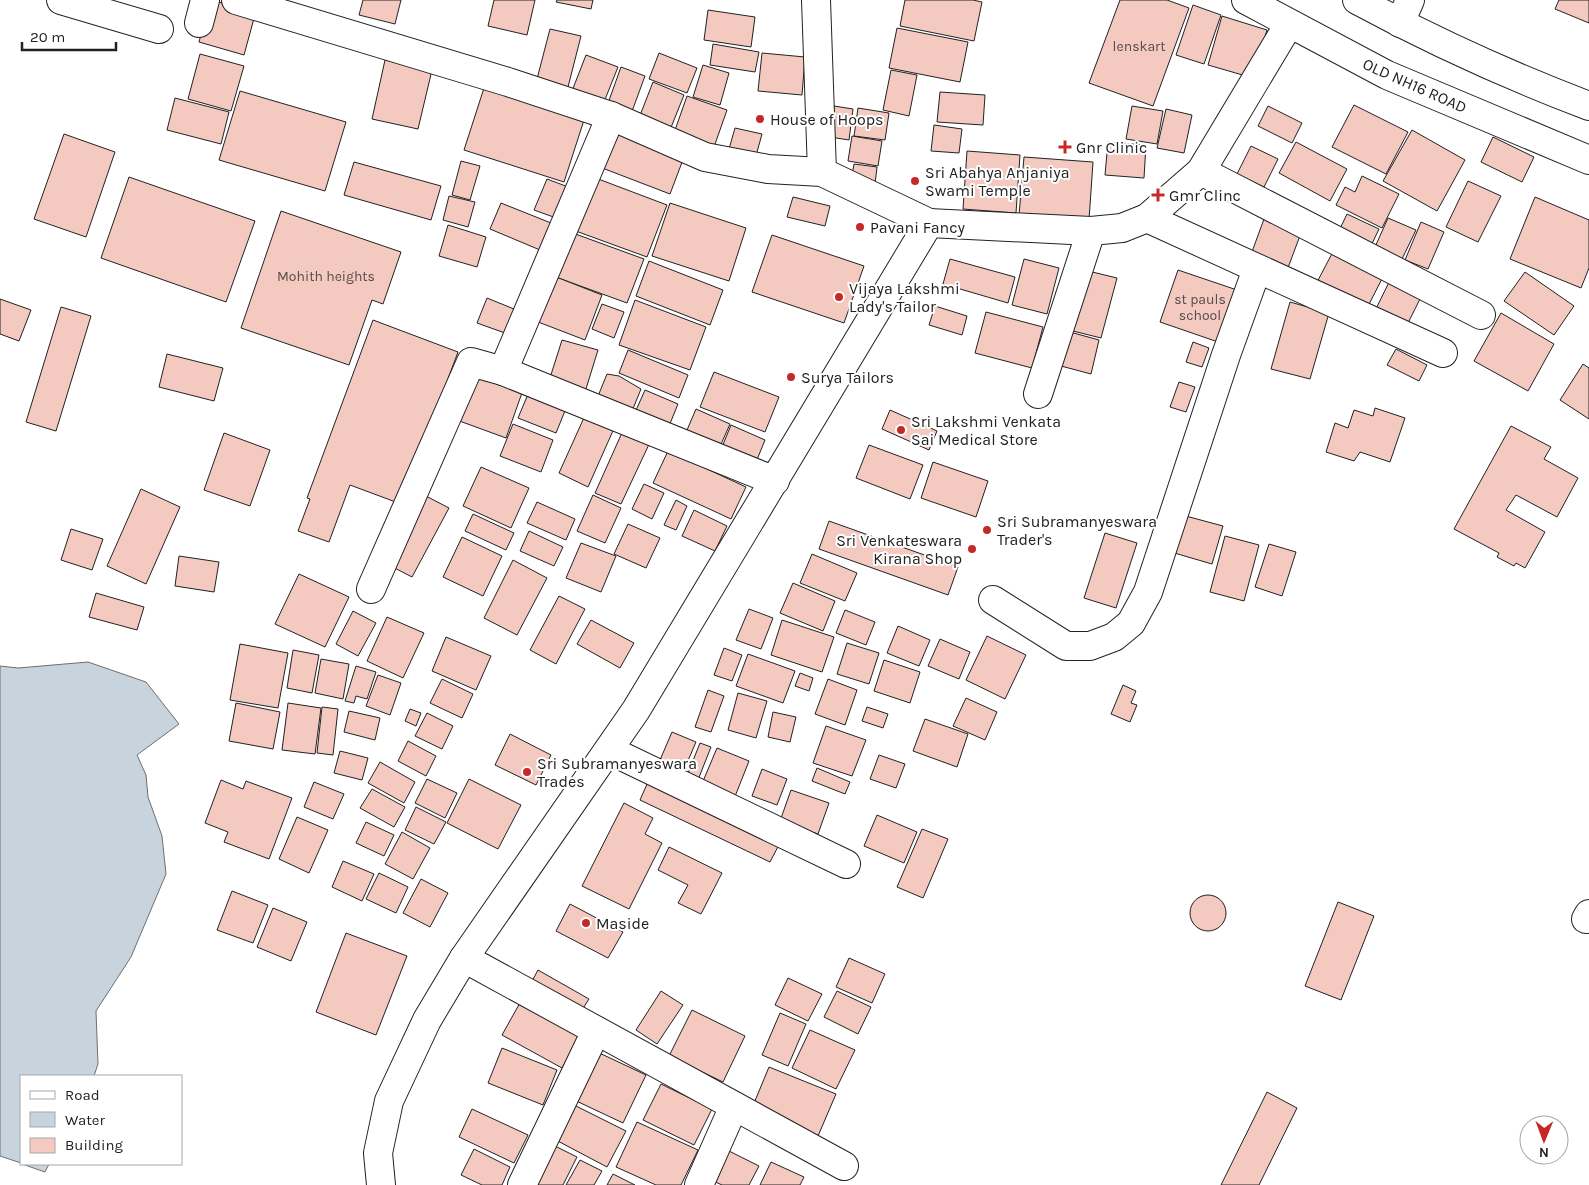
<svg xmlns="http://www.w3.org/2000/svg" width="1589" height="1185" viewBox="0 0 1589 1185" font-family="Karla,sans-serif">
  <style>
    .water { fill: #c7d3dd; stroke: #6f6f6f }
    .building { fill: #f3c9c0; stroke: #222 }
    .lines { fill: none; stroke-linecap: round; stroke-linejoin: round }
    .street-casing { stroke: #222; stroke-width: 30 }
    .secondary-casing { stroke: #222; stroke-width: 30 }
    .primary-casing { stroke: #222; stroke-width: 30 }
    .street { stroke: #fff; stroke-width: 28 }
    .secondary { stroke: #fff; stroke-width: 28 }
    .primary { stroke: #fff; stroke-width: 28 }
    .poi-dot { fill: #c62828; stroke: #fff; stroke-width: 2 }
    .labels { text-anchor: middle; stroke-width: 4; stroke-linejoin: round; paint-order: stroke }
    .number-label { font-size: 14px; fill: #564c4a }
    .street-label { font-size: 16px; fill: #222; stroke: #fff }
    .poi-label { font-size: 16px; fill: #222; stroke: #fff; text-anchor: start }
  </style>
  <rect width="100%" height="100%" fill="#fff"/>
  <g class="water">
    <polygon points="88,662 146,682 179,724 137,755 146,775 148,797 162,836 166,874 131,957 96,1011 98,1064 94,1076 21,1076 21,1163 0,1156 0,666 18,668"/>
    <polygon points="22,1164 49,1164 45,1172"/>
  </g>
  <g class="building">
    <polygon points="210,0 256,11 244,55 199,42"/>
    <polygon points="363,0 401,0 395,24 359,15"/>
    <polygon points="494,0 535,0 527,35 488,26"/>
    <polygon points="557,0 593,0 591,9 556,2"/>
    <polygon points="905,0 973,0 982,2 974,41 900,26"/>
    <polygon points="1120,0 1167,0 1189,8 1153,106 1089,83"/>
    <polygon points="1559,0 1589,0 1589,23 1555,9"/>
    <polygon points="1193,5 1221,15 1204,64 1176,55"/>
    <polygon points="708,10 755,17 751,47 704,40"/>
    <polygon points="1222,16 1267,30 1253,78 1208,65"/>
    <polygon points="897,28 968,42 960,82 889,68"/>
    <polygon points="550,29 581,36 568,87 537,79"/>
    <polygon points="713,44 759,52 755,72 710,65"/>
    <polygon points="659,53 697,68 687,93 649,79"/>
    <polygon points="762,53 805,57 802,95 758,91"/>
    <polygon points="200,54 244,66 231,111 188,99"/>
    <polygon points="586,55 618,67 604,102 572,91"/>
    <polygon points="385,60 432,70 418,129 372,119"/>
    <polygon points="703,65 729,73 720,105 693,97"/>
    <polygon points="621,67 645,76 631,114 607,106"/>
    <polygon points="891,70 917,75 909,116 883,110"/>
    <polygon points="653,82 684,95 670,130 639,118"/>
    <polygon points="484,88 584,120 564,182 464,150"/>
    <polygon points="240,91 346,122 325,191 219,160"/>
    <polygon points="940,92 985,95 983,125 937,122"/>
    <polygon points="687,96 727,110 714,147 674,133"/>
    <polygon points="175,98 229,112 221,144 167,130"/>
    <polygon points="1354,105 1408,132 1386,174 1332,147"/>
    <polygon points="834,106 853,109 849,140 830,137"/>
    <polygon points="1132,106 1163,111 1157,144 1126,139"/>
    <polygon points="1268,106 1302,123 1292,143 1258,126"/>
    <polygon points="858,108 889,113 885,140 854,136"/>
    <polygon points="1166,109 1192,115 1184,153 1157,148"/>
    <polygon points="934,125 962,129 959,153 931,151"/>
    <polygon points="735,128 762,134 754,163 727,156"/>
    <polygon points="611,129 684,157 670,194 597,166"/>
    <polygon points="1412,130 1465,160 1437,211 1383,181"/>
    <polygon points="64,134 115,152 86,237 34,219"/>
    <polygon points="852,136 882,141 878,166 848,161"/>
    <polygon points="1493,137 1534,157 1522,182 1481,162"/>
    <polygon points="1108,142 1146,145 1144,178 1105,175"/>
    <polygon points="1296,142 1347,169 1330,201 1279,173"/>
    <polygon points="1251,146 1278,159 1264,187 1237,174"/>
    <polygon points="967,151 1020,155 1016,213 963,209"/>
    <polygon points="1024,157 1093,162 1089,220 1019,215"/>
    <polygon points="461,161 480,166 470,200 452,195"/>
    <polygon points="354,162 441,186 431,220 344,195"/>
    <polygon points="854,164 877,167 875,184 851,181"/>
    <polygon points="1362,176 1399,194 1382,228 1336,205 1345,187 1355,192"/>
    <polygon points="129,177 255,221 226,302 101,258"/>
    <polygon points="593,177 667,205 647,257 573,230"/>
    <polygon points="547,179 571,188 559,219 534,210"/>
    <polygon points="1468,181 1501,196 1478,242 1446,227"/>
    <polygon points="449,196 475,202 468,227 443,220"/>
    <polygon points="793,197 830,206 825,226 787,217"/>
    <polygon points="1535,197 1589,220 1589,268 1581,288 1510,259"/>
    <polygon points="501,203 551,223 540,250 490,229"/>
    <polygon points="670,203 746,228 729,281 652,256"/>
    <polygon points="281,211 401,252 383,304 372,300 349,365 241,328"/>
    <polygon points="1347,214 1379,229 1368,252 1336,237"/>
    <polygon points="1388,218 1416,230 1402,259 1375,247"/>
    <polygon points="1264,219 1301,233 1286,273 1249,260"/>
    <polygon points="1421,222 1444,232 1428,269 1405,260"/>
    <polygon points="448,225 486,237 477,267 439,256"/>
    <polygon points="570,232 644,259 627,303 553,276"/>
    <polygon points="772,235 864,266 844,323 752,292"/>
    <polygon points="1337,244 1387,269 1364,314 1314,288"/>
    <polygon points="950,259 1015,277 1008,303 943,284"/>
    <polygon points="1024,259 1059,268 1047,314 1012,305"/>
    <polygon points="649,261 723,290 710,325 636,296"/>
    <polygon points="1080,269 1117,278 1101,338 1065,329"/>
    <polygon points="1178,270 1240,291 1221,343 1160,322"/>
    <polygon points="1394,272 1426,287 1403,333 1372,317"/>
    <polygon points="1525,272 1574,306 1554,335 1504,301"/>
    <polygon points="551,275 602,295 585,340 533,320"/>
    <polygon points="487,298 514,309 505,333 477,323"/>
    <polygon points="0,299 31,310 19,341 0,334"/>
    <polygon points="635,300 706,327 690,370 619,345"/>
    <polygon points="1290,302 1329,313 1310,379 1271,369"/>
    <polygon points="602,304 624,312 614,338 592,329"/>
    <polygon points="935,306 967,316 962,335 929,325"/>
    <polygon points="61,307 91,316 56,431 26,422"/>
    <polygon points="986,312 1043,327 1032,368 975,353"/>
    <polygon points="1501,313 1554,344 1528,391 1474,361"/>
    <polygon points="373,320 458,352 401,504 350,485 329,542 298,531 310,499 307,498"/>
    <polygon points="1070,332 1099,340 1091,374 1061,366"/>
    <polygon points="562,340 598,350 585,392 549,381"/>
    <polygon points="1193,342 1209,348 1202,367 1186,362"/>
    <polygon points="1396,349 1427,365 1419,381 1387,365"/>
    <polygon points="628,350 688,375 679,398 619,373"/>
    <polygon points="167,354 223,368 214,401 159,387"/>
    <polygon points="1583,364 1589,368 1589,419 1560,400"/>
    <polygon points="472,371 523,390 506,438 454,419"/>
    <polygon points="714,372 779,397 765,432 700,407"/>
    <polygon points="607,374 619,376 641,389 630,416 596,401"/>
    <polygon points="1179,382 1195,387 1186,412 1170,407"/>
    <polygon points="531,387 569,401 556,433 518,418"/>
    <polygon points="645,390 678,404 667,431 633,417"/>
    <polygon points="1375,408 1405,418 1390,462 1360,452 1354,461 1326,452 1335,423 1348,428 1354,410 1373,416"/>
    <polygon points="696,409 730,424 718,451 684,437"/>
    <polygon points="890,410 937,431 929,450 882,429"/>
    <polygon points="587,411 616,424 588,487 559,473"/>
    <polygon points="513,424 553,440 541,472 500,456"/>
    <polygon points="731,425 765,440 754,467 720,452"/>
    <polygon points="625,426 652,438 621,504 595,493"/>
    <polygon points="1511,426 1551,447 1544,459 1578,478 1557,517 1516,495 1506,510 1545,532 1525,568 1516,563 1514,566 1497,557 1499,553 1454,529"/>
    <polygon points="224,433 270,450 250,506 204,490"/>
    <polygon points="869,445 923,465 910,499 856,478"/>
    <polygon points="668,451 746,487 731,519 653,483"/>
    <polygon points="933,462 988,481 976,517 921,498"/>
    <polygon points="481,467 529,488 511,528 463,506"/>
    <polygon points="644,484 664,493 652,519 632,509"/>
    <polygon points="141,489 180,507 146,584 107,566"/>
    <polygon points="424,495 449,508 412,577 387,564"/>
    <polygon points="593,495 621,508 605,543 577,531"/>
    <polygon points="676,500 687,506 676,530 664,525"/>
    <polygon points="537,502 575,519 566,540 527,523"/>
    <polygon points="694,510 727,526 715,551 682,536"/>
    <polygon points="473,514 514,533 506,550 465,531"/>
    <polygon points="1182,515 1223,526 1212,564 1171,552"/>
    <polygon points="829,521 958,567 948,595 819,549"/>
    <polygon points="628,524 660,538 646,568 614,554"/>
    <polygon points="71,529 103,539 92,570 61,560"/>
    <polygon points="529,531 563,547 554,566 520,551"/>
    <polygon points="1105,533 1137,543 1116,608 1084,598"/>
    <polygon points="1225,536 1259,545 1244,601 1210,592"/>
    <polygon points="462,537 502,556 483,596 443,577"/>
    <polygon points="581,543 616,556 601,592 566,578"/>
    <polygon points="1269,544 1296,552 1282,596 1255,587"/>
    <polygon points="812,554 857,573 845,601 800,583"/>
    <polygon points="179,556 219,562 214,592 175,586"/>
    <polygon points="513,560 547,578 517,635 484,618"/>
    <polygon points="299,574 349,597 325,647 275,624"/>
    <polygon points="793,583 835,601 823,631 780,613"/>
    <polygon points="96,593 144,607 137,630 89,617"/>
    <polygon points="559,596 585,609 556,664 530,650"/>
    <polygon points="749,609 773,618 761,649 736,640"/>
    <polygon points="845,610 875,622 866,645 836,633"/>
    <polygon points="353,611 376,623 358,656 336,644"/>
    <polygon points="387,617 424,633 403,678 367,661"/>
    <polygon points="591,620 634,643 620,668 577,644"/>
    <polygon points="782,620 834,637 822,672 771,655"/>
    <polygon points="898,626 930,640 919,666 887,653"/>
    <polygon points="987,636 1026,655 1005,699 966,680"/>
    <polygon points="446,637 491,656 476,690 432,671"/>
    <polygon points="940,639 970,652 959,679 928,666"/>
    <polygon points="847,643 879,653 869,684 837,674"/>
    <polygon points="240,644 288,653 278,708 230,700"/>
    <polygon points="724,648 742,655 732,681 714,675"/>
    <polygon points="293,650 319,655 312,693 287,688"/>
    <polygon points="748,654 795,671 783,703 736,686"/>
    <polygon points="321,659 349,664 343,699 315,693"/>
    <polygon points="884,660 920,672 910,703 874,691"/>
    <polygon points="356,666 376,672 367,699 356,696 354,703 345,701"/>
    <polygon points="800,673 813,678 809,691 795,686"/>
    <polygon points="378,675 401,683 390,715 366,706"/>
    <polygon points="442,679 473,694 462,718 430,703"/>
    <polygon points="828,679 857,690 845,725 815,714"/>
    <polygon points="1123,685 1136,691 1131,703 1137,705 1130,722 1111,714"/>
    <polygon points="708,690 724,696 711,732 695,727"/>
    <polygon points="738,693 767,701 756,738 728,730"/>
    <polygon points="966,698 997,712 985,740 953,726"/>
    <polygon points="236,703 280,712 273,749 229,741"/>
    <polygon points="288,703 321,708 315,754 282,750"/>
    <polygon points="322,707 338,709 333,755 317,753"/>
    <polygon points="867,707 888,714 883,728 862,721"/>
    <polygon points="410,709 421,713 416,726 405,721"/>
    <polygon points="349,711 380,718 375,740 344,732"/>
    <polygon points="773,712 796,717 790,742 768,737"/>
    <polygon points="427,713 453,726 442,749 415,736"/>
    <polygon points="925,719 968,734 957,767 913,751"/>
    <polygon points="826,726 866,740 852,776 813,763"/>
    <polygon points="672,732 696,742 681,777 657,767"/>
    <polygon points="510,734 551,755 536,785 495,765"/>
    <polygon points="408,741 436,756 426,776 398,761"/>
    <polygon points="700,743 711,747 696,785 685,781"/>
    <polygon points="717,748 749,761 734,799 701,786"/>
    <polygon points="340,751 368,758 362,780 334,773"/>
    <polygon points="879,755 905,764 896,788 870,779"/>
    <polygon points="380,762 415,782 404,803 368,783"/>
    <polygon points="817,768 850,782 845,794 812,781"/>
    <polygon points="762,769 787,779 777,805 752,796"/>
    <polygon points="651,775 782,839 770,862 640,800"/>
    <polygon points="427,779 457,793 445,818 415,803"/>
    <polygon points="469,779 521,805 498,849 447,823"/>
    <polygon points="221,780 243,789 246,781 292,798 269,859 224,842 228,832 205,823"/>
    <polygon points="314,782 344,794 333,819 304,807"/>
    <polygon points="372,789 405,807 394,827 360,808"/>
    <polygon points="791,790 829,803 818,834 780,821"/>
    <polygon points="624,803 653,818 645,834 662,843 629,909 582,886"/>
    <polygon points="416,807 446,822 434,844 405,830"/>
    <polygon points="877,815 917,832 904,863 864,846"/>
    <polygon points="297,817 328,830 309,873 279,859"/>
    <polygon points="366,822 394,835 384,856 356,843"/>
    <polygon points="922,829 948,839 923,898 897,887"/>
    <polygon points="402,832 430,848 413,879 385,864"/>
    <polygon points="669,847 722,873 701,914 678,903 688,885 658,870"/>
    <polygon points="343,861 374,874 362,901 332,887"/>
    <polygon points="379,873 408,887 396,913 366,899"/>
    <polygon points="421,879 448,893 430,927 403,913"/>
    <polygon points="232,891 268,905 253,943 217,930"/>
    <circle cx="1208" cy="913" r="18"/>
    <polygon points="1338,902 1374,916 1341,1000 1305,986"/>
    <polygon points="570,904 623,932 608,958 556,931"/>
    <polygon points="273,908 307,922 291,961 257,947"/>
    <polygon points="346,933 407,956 376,1035 316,1012"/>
    <polygon points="849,958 885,974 872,1003 836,987"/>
    <polygon points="538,970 589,999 580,1013 530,985"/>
    <polygon points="788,978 822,994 808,1021 775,1005"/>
    <polygon points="661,991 683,1005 657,1044 636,1030"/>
    <polygon points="837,991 871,1007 858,1034 824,1017"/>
    <polygon points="521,1001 581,1034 562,1068 502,1035"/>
    <polygon points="692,1010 745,1036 723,1082 669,1056"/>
    <polygon points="780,1013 806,1024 788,1066 762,1055"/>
    <polygon points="810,1030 855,1050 836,1089 792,1068"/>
    <polygon points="502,1048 557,1070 543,1105 488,1083"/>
    <polygon points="593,1050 646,1075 623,1123 570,1098"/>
    <polygon points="769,1067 836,1094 818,1136 752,1108"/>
    <polygon points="661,1084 712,1109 694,1145 643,1120"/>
    <polygon points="1267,1092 1297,1108 1259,1185 1221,1185"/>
    <polygon points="572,1104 626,1131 607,1167 554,1139"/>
    <polygon points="472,1109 528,1135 514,1163 459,1137"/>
    <polygon points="637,1122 698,1150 681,1185 656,1185 616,1167"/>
    <polygon points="549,1143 577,1157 563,1185 537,1185"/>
    <polygon points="474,1149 510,1167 502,1185 482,1185 461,1175"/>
    <polygon points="725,1149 759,1166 749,1185 722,1185 709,1179"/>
    <polygon points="580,1160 602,1171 594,1185 566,1185"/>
    <polygon points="771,1162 804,1177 800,1185 760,1185"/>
    <polygon points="613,1174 635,1185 607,1185"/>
  </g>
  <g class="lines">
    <defs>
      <g id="street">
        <polyline points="61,0 159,29"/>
        <polyline points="236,0 508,82 611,116 705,157 768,169 822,172 929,223"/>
        <polyline points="816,0 822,172"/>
        <polyline points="199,23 205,0"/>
        <polyline points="1400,23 1410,0"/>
        <polyline points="1201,171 1481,315"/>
        <polyline points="1147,218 1443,353"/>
        <polyline points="503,371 775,481"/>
        <polyline points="1038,394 1091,231"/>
        <polyline points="371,589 471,362 503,371 611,116"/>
        <polyline points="993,600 1066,646 1090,646 1114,637 1131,623 1148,592 1226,355 1257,269"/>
        <polyline points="609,750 846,864"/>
        <polyline points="1586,919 1589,914"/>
        <polyline points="464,958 844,1166"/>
        <polyline points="522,1185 596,1031"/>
        <polyline points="699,1185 734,1106"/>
      </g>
      <polyline id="secondary" points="381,1185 378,1153 389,1101 427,1020 464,958 636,710 929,223 1091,231 1122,228 1147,218 1201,171 1289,24"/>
      <g id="primary">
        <polyline points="1246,0 1387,75 1589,160"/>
        <path d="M1357 0C1431 40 1510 76 1589 106"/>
      </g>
    </defs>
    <use href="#street" class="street-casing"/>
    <use href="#secondary" class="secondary-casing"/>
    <use href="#primary" class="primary-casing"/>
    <use href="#street" class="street"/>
    <use href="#secondary" class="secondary"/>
    <use href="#primary" class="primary"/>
  </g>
  <g class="poi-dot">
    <circle cx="760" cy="119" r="5"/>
    <path d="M1062.5 139.5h5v5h5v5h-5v5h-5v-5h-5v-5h5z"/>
    <circle cx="915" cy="181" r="5"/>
    <path d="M1155.5 187.5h5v5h5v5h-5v5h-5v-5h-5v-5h5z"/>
    <circle cx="860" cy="227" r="5"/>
    <circle cx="839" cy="297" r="5"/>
    <circle cx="791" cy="377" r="5"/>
    <circle cx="901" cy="430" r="5"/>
    <circle cx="987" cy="530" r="5"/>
    <circle cx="972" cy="549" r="5"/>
    <circle cx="527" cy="772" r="5"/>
    <circle cx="586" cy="923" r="5"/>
  </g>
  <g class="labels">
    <g class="number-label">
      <text x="1139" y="51">lenskart</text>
      <text x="326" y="281">Mohith heights</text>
      <text x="1200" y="304">st pauls<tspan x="1200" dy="16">school</tspan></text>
    </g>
    <g class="street-label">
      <text transform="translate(1415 85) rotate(24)" y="6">OLD NH16 ROAD</text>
    </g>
    <g class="poi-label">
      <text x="770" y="125">House of Hoops</text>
      <text x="1076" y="153">Gnr Clinic</text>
      <text x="925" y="178">Sri Abahya Anjaniya<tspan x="925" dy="18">Swami Temple</tspan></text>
      <text x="1169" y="201">Gmr Clinc</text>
      <text x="870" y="233">Pavani Fancy</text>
      <text x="849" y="294">Vijaya Lakshmi<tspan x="849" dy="18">Lady's Tailor</tspan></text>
      <text x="801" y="383">Surya Tailors</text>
      <text x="911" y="427">Sri Lakshmi Venkata<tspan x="911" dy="18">Sai Medical Store</tspan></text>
      <text x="997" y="527">Sri Subramanyeswara<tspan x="997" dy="18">Trader's</tspan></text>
      <text x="962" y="546" text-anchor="end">Sri Venkateswara<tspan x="962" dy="18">Kirana Shop</tspan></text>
      <text x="537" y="769">Sri Subramanyeswara<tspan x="537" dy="18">Trades</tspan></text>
      <text x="596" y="929">Maside</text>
    </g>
  </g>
  <rect x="20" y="1075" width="162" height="90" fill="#ffffff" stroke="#a7a7a7"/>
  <rect x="30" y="1091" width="25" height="8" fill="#ffffff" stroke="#a7a7a7"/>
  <text x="65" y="1100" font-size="15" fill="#222222">Road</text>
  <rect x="30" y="1112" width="25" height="15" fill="#c7d3dd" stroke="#a7a7a7"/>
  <text x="65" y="1125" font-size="15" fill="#222222">Water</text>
  <rect x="30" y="1138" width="25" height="15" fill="#f3c9c0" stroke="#a7a7a7"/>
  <text x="65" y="1150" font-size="15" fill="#222222">Building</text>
  <g transform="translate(1544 1140) rotate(181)"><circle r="24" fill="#ffffff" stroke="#a7a7a7"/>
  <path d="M0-4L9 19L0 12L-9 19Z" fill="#c62828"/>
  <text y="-8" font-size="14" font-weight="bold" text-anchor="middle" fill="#222222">N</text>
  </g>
  <path d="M22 42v8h94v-8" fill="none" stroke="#222222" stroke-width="2.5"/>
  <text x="30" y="42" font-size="15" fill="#222222" stroke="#ffffff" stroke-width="4" paint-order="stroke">20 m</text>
</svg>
